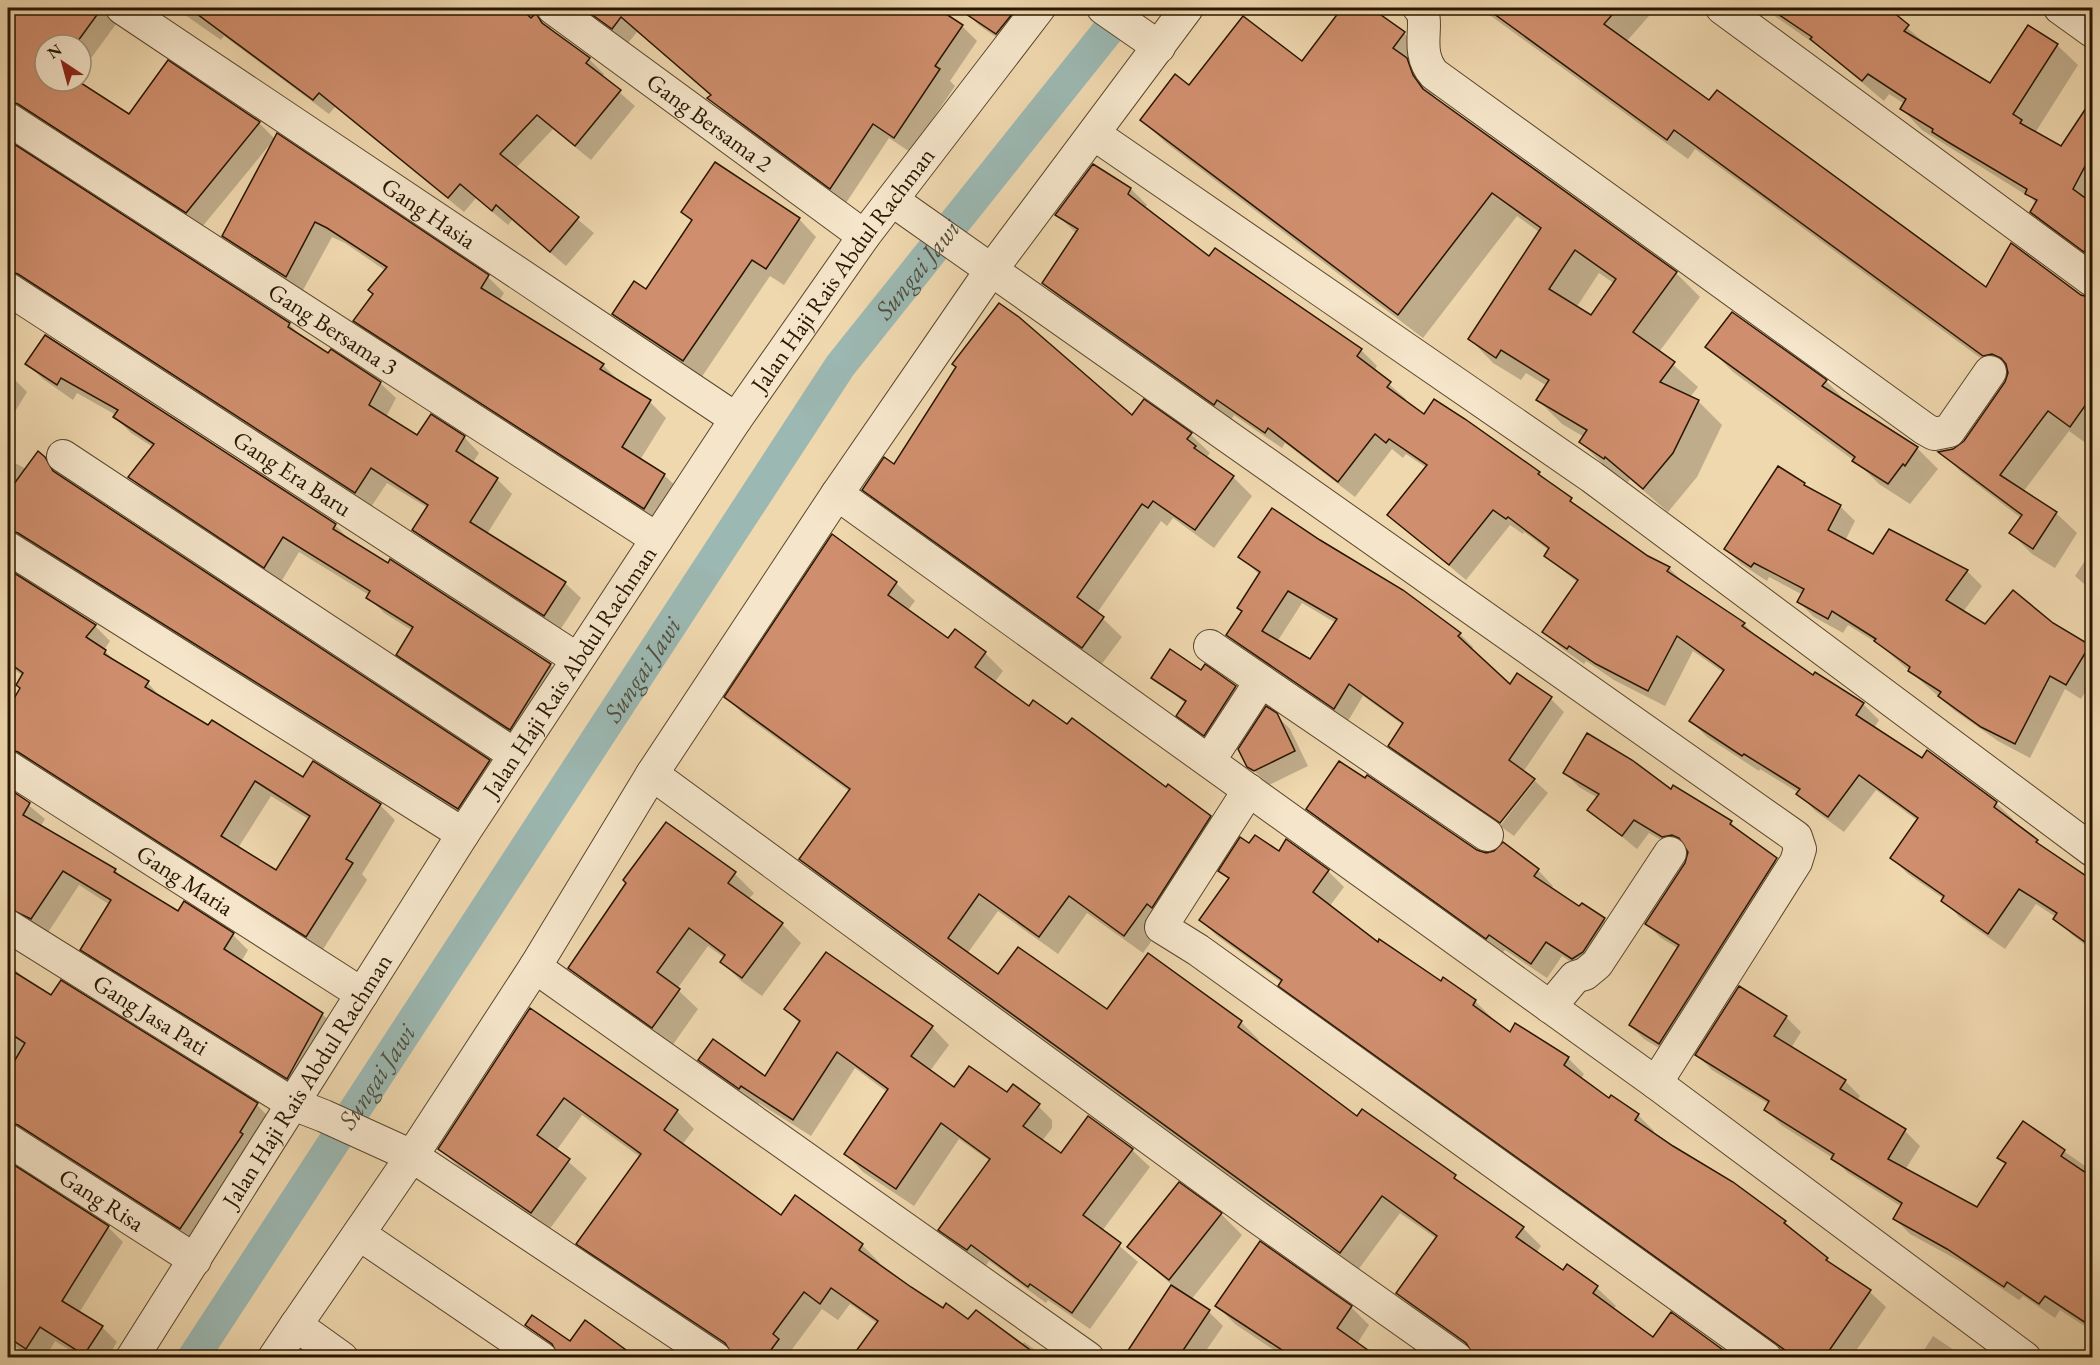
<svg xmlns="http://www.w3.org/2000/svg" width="2100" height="1365" viewBox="0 0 2100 1365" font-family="'EB Garamond',serif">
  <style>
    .shadow { fill: #0003; fill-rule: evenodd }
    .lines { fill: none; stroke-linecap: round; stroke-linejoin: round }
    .canal { stroke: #9cb8b2; stroke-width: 32 }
    .building { fill: #cf8e6d; stroke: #281600; stroke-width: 1.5; fill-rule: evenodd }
    .minor-casing { stroke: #5a462c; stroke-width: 34 }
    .minor { stroke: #f5e5ca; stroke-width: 32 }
    .labels { text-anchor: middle; stroke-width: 6; stroke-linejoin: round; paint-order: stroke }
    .street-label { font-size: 24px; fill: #281600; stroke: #f5e5ca }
    .water-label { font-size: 26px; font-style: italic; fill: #514f3e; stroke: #f5e5ca }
  </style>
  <rect width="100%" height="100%" fill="#efd7ae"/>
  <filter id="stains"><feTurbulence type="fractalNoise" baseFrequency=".00333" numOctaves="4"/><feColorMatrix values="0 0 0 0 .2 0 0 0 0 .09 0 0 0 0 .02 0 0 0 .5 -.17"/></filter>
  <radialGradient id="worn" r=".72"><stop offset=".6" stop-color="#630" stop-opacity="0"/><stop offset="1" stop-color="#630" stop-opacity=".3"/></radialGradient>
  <g class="shadow">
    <polygon points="8,8 99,8 116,24 81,72 81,45 45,45 45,81 76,81 129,116 168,62 259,123 275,139 277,135 488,277 504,293 499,301 603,365 619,381 650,402 666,418 640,460 664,475 681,491 660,524 371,337 355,320 375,294 386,271 345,243 332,237 302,292 240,252 224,236 272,142 202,227 8,126"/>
    <polygon points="175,8 560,8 550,22 551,29 589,59 604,74 602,77 635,106 591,160 553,129 516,168 594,233 566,266 512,220 508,225 476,198 464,212 335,107 329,114 224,36 221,40"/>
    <polygon points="578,8 934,8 962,26 977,41 950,81 955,86 910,152 889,138 846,203 728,117 710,98 712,96 637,32 628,43"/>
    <polygon points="967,8 1049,8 1012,48 980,26 964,11"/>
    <path d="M1344 8H1369L1404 33 1427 57 1430 84 1436 99 1676 273 1700 297 1659 352 1698 387 1690 397 1698 401 1722 425 1697 477 1668 512 1630 479 1628 482 1604 465 1580 442 1584 437 1562 424 1538 400 1547 386 1526 373 1521 380 1493 363 1470 339 1539 232 1517 216 1423 338 1166 143 1142 120 1190 87 1303 63ZM1599 273 1615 284 1592 317 1576 308Z"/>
    <polygon points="1480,8 1656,8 1626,42 1709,103 1986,289 2092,299 2092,445 2091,447 2069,431 2023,492 2056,513 2077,533 2055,568 2032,554 2011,533 2021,518 1961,472 1941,452 1953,450 1965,442 2006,383 2009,375 2005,376 1695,149 1688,159"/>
    <polygon points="1743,8 1885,8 1929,47 1991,85 2057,45 2078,65 2035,133 2062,148 2092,102 2092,262 2052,232 2032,212 2036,203 2031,198 1922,130 1902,109 1905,104 1889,94 1884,101 1822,49 1766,10 1760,18"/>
    <polygon points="8,142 289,324 304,339 380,383 396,398 386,417 418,437 464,437 479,453 472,464 497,479 512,494 487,534 565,583 581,598 560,630 429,546 414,530 428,508 387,483 371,507 8,285"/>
    <polygon points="1093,166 1131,189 1147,205 1144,209 1210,258 1361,350 1377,366 1374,371 1406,399 1404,402 1424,416 1539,473 1586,514 1647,557 1669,568 1685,584 1744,624 1760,640 1814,677 1863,704 1879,720 1874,728 1922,760 1928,752 1996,803 2013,819 2011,822 2049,853 2092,883 2092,950 2071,934 2056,917 2036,904 2005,949 1959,917 1944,899 1908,874 1892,858 1918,821 1876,790 1844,832 1814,810 1799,793 1760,769 1759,771 1707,737 1691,721 1724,673 1693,651 1665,706 1614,680 1586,661 1584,664 1560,647 1544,631 1578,583 1546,556 1550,551 1524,532 1523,534 1510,525 1466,580 1389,515 1427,468 1406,454 1403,458 1392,449 1355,497 1285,443 1282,448 1234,415 1231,420 1060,299 1043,283 1077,234 1057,215"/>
    <polygon points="683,212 799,219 816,237 784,285 770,276 701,378 631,331 614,313 646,291 692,222"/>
    <polygon points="46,337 335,525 351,541 550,665 566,681 526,745 413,670 398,654 413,631 384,613 368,597 369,595 299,552 281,582 145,493 130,477 153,447 131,433 115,417 116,415 77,393 73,400 43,379 27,364"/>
    <polygon points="1711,350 1826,381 1847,402 1917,448 1938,469 1910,504 1879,484 1860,465 1733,372"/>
    <polygon points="8,373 27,392 8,423"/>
    <polygon points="1144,402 1191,435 1210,453 1206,458 1233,477 1252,496 1214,548 1173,518 1167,526 1161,521 1097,613 1122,637 1101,665 882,508 864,490 894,466 1132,417"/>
    <polygon points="44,458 63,480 489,761 504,777 473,824 8,555 8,459 26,469"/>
    <polygon points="1804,484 1840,506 1855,521 1845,541 1873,556 1967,571 1982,586 1963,612 1985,626 2052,624 2092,650 2092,680 2081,699 2065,689 2030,758 1998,741 1955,711 1880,645 1848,625 1843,633 1814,617 1799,602 1803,595 1769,577 1767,581 1741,564 1726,549"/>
    <polygon points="832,536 896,583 915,601 908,610 949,640 985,653 1003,671 994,683 1029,708 1067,727 1210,817 1228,835 1143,953 1087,913 1058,954 998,911 967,954 999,976 1108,1011 1149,956 1241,1022 1259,1040 1257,1043 1358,1118 1363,1111 1523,1228 1541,1246 1536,1253 1563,1272 1568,1266 1597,1288 1616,1306 1613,1309 1653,1339 1472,1351 1416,1311 1398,1293 1437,1239 1400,1213 1358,1270 819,877 801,859 850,792 744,715 726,697"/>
    <polygon points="2092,550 2092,591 2075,576"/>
    <path d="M1240 557 1460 634 1473 647 1471 650 1510 686 1517 675 1551 699 1564 712 1523 772 1534 780 1497 824 1403 759 1390 745 1403 725 1363 696 1348 721 1241 648 1228 635 1244 612 1260 575ZM1302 603 1336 623 1311 661 1277 642Z"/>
    <path d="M8 571 95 626 110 641 104 650 120 666 148 683 162 699 304 779 380 805 395 820 362 874 367 880 322 951 8 773V711L22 689 23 676 8 665ZM271 796 310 820 277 872 238 848Z"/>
    <polygon points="1205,666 1235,687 1249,701 1218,749 1178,715 1186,704 1153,677 1202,672"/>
    <polygon points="1276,715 1290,729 1308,766 1269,785 1249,766"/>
    <polygon points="1565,773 1672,792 1731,823 1790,874 1674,1057 1644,1039 1630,1025 1679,949 1661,938 1647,924 1686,864 1690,852 1687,849 1678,850 1649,833 1637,849 1589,810 1598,798 1579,787"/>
    <polygon points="1535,781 1548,793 1514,836 1500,826"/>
    <polygon points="8,788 45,819 40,827 115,870 126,881 178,913 185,903 233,935 248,950 241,962 322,1014 338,1029 302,1093 97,965 82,949 110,905 79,885 47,934 8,912"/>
    <polygon points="1308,809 1477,852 1538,870 1553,886 1551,889 1580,909 1582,905 1604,920 1620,935 1589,974 1562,956 1547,978 1505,950 1502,953 1324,825"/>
    <polygon points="1250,845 1328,871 1344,887 1329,907 1378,944 1475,1001 1491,1017 1490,1019 1510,1034 1568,1058 1584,1074 1581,1079 1609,1100 1638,1115 1654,1131 1652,1133 1785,1222 1838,1270 1870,1292 1886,1307 1851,1358 1792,1358 1296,1001 1280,985 1282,983 1217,936 1201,920 1230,880 1220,871"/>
    <polygon points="735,874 754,893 748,900 782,924 801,943 762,996 741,981 722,962 725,958 708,946 677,989 698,1009 672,1046 589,986 570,967"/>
    <polygon points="8,963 25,979 51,998 61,982 257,1105 272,1120 196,1244 8,1147"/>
    <polygon points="786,1009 932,1027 949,1045 930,1071 954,1089 1007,1094 1034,1102 1052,1120 1052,1128 1042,1141 1061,1156 1088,1118 1132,1150 1150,1167 1102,1231 1138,1262 1090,1329 1048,1300 1046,1303 989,1261 985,1267 957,1247 940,1230 990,1161 959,1139 914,1206 863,1172 846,1154 887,1092 855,1068 811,1136 759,1103 757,1106 717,1077 699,1060 765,1078 800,1024"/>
    <polygon points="530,1011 677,1111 694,1129 682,1145 781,1217 796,1197 862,1245 880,1263 878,1265 943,1310 1021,1345 1024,1342 1047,1358 854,1358 878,1324 850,1304 838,1320 822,1309 790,1352 795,1358 733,1358 733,1353 596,1261 578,1244 640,1157 582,1115 556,1151 587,1178 549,1230 458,1166 440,1149"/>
    <polygon points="1786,1017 1801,1032 1791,1048 1845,1081 1860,1096 1857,1101 1905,1131 1920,1146 1905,1170 1977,1209 2007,1165 1999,1158 2023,1123 2091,1170 2092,1168 2092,1248 2087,1255 2092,1259 2092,1331 2060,1310 2055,1318 2023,1296 2019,1300 1963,1263 1910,1234 1895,1219 1902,1207 1848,1173 1833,1158 1781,1125 1766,1110 1769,1104 1712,1070 1697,1055"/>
    <polygon points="8,1163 108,1227 123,1242 79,1313 102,1327 117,1342 107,1358 82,1358 55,1341 45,1358 33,1358 8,1342 8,1220 10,1216 8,1215"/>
    <polygon points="1221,1214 1242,1235 1191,1300 1209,1312 1223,1326 1201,1358 1135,1358 1129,1351 1173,1286 1129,1247"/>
    <polygon points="1217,1306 1351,1307 1369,1325 1357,1344 1376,1358 1286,1358 1235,1324"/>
    <polygon points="527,1325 570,1343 559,1351"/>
    <polygon points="1933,1336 1966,1358 1919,1358"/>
  </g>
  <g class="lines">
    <path class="canal" id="s1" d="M193 1358 840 366 1126 8"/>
  </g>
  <g class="building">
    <polygon points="8,8 102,8 75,45 45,45 45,81 78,81 129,114 168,60 260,122 186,213 18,104 8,101"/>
    <polygon points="189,8 520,8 531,18 536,13 542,23 590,58 586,63 621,90 575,146 537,115 500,154 579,217 550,252 496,205 492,211 460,184 448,198 319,93 313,100"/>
    <polygon points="590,8 937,8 963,25 935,66 940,69 894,138 873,124 830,189 711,101 707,98 711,95 621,17 612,29 587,11"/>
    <polygon points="957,8 1017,8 996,34"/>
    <path d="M1342 8H1371L1405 32 1393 48 1407 58 1413 75 1423 89 1677 272 1633 332 1675 362 1660 382 1699 400 1673 453 1643 489 1605 457 1604 459 1579 442 1587 430 1536 400 1549 380 1501 350 1496 358 1468 339 1541 228 1492 193 1398 315 1140 120 1175 74 1189 85 1243 16 1302 61ZM1575 250 1616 279 1591 315 1549 289Z"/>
    <polygon points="1486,8 1618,8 1604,24 1709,100 1717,90 1986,287 2011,243 2081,295 2092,298 2092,396 2070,427 2048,411 2000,475 2057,512 2033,549 2009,533 2022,515 1938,452 1953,449 1964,441 2005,382 2008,373 2006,364 2001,358 1992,354 1983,356 1674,130 1667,140"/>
    <polygon points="1769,8 1888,8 1909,25 1904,31 1990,83 2028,25 2058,44 2013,114 2022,120 2020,123 2061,146 2092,99 2092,153 2073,189 2092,203 2092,240 2084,252 2030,212 2037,200 2025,194 2027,189 1948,142 1932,132 1933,129 1900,109 1906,99 1868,74 1862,81 1810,39 1812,37"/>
    <polygon points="277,133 489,275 481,288 604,364 600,369 651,400 622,447 665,474 644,509 353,321 373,294 368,290 387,267 327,228 315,222 286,277 222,236"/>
    <polygon points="8,140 290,323 288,327 328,353 331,349 381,382 369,405 417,435 431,414 465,436 456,451 498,478 470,522 566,582 544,616 412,530 428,505 371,468 355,493 18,274 8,271"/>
    <polygon points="715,162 800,218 766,269 752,260 683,361 612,314 634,281 646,289 692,220 681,212"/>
    <polygon points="1093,164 1131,188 1128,194 1209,256 1215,248 1362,349 1357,356 1391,382 1387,387 1424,414 1434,399 1465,419 1540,472 1538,474 1572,498 1570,501 1648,556 1670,567 1667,571 1745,623 1742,626 1813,675 1815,672 1864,703 1856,715 1922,758 1927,750 1997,802 1994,807 2038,840 2036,842 2092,880 2092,947 2053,919 2057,913 2019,889 1988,934 1941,901 1944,896 1890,858 1918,818 1859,775 1828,817 1796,794 1800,789 1744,754 1742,756 1689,721 1724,670 1677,636 1648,691 1596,664 1569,646 1567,649 1542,632 1578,580 1544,556 1549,548 1508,517 1506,519 1493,510 1449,565 1387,515 1427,465 1389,439 1386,443 1375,434 1338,482 1268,428 1265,433 1217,400 1214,405 1042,283 1078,229 1055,215"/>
    <polygon points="999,303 1019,317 1132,415 1144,399 1192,433 1187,439 1196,446 1194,448 1234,476 1195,530 1153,501 1148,508 1142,504 1077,597 1104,617 1082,648 862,490 884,457 894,464 956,367 952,364"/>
    <polygon points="1732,312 1827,380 1822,386 1918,447 1905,466 1903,464 1888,484 1852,461 1855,457 1705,347"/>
    <polygon points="45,335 336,524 333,529 388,563 390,559 551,664 510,730 396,655 413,627 366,598 370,591 283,537 264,568 128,477 154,444 113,417 118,410 61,378 57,385 25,364"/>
    <polygon points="38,451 45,457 53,471 490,760 458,809 18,533 8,530 8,492"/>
    <polygon points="1778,466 1805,483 1804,485 1841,505 1828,530 1873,554 1889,529 1968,570 1946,600 1985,624 2013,590 2053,623 2090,645 2066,685 2050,676 2015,744 1981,727 1938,696 1941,692 1908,671 1910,667 1874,641 1876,639 1832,611 1828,619 1797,602 1804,589 1754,563 1751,567 1724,549"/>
    <path d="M1272 508 1320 540 1403 590 1461 633 1458 636 1510 684 1517 673 1552 697 1509 760 1535 779 1500 823 1388 746 1403 723 1349 684 1334 709 1226 635 1242 611 1237 608 1260 572 1238 557ZM1288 591 1337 619 1310 659 1262 631Z"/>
    <polygon points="832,534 897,582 888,595 948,638 955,629 986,652 975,667 1029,706 1033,700 1067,724 1072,718 1166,787 1168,784 1211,816 1152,908 1147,904 1124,936 1069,896 1039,937 979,894 948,938 998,974 1018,947 1107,1009 1148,953 1242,1021 1238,1027 1357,1116 1362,1109 1456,1175 1454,1178 1524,1227 1516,1237 1563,1270 1567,1264 1598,1286 1593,1293 1653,1337 1671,1312 1734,1358 1475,1358 1466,1343 1396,1293 1437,1236 1382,1196 1340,1253 799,859 850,789 724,697"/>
    <path d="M8 569 96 625 86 637 106 650 104 654 149 681 145 687 208 725 212 720 303 777 313 761 381 804 346 859 353 863 306 937 18 752 8 749V709L20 688 16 685 23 673 8 662ZM255 781 310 816 276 870 221 836Z"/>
    <polygon points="1170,649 1201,670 1205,664 1236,686 1204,736 1176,716 1186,701 1151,678"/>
    <polygon points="1266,706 1277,713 1295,751 1254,771 1247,767 1238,749"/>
    <polygon points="1587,733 1632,760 1671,789 1673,785 1732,821 1730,824 1777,858 1659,1044 1629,1025 1679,945 1645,924 1685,863 1688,852 1679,838 1672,835 1662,837 1634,820 1622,836 1587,810 1599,794 1563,773"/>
    <polygon points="1339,761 1365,778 1367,775 1477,850 1486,853 1494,851 1503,842 1539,869 1534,876 1579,906 1582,903 1605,918 1583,952 1572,959 1546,942 1531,964 1489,935 1486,939 1306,809"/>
    <polygon points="8,788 30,803 23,815 116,869 114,872 178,911 184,901 234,933 224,949 323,1013 287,1079 80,950 111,900 63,871 31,919 8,908"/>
    <polygon points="666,822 736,872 728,883 783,923 742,978 720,962 725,955 689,928 657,972 680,989 652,1028 568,968 626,883 623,880"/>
    <polygon points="1255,835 1279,851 1286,839 1329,870 1313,892 1378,942 1379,939 1441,981 1443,977 1476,1000 1473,1005 1510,1032 1515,1023 1569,1057 1564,1065 1609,1098 1611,1095 1639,1114 1635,1120 1673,1146 1733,1182 1786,1221 1784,1223 1828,1258 1826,1260 1871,1290 1824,1358 1796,1358 1778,1345 1278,986 1282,980 1199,920 1229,878 1218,871 1240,837 1249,843"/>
    <polygon points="826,952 933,1026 911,1056 954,1087 969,1066 1007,1092 1013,1084 1040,1104 1023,1126 1061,1153 1088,1116 1133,1149 1083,1215 1121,1243 1072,1313 1030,1284 1028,1287 971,1245 967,1250 938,1230 990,1159 941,1123 896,1189 844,1154 888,1089 837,1052 793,1120 741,1086 739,1089 698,1060 713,1039 765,1076 800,1021 784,1009"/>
    <polygon points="8,968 51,995 61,980 258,1103 240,1132 243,1134 180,1229 18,1125 8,1122 8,1072 25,1043 8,1032"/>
    <polygon points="1739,986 1787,1016 1774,1036 1846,1080 1840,1089 1906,1129 1888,1159 1977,1207 2006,1163 1997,1158 2023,1121 2065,1150 2061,1156 2092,1177 2092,1327 2045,1296 2039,1304 2007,1282 2004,1287 1947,1249 1893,1219 1902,1203 1831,1159 1834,1154 1764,1110 1769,1101 1695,1055"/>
    <polygon points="530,1008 678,1110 664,1130 781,1215 795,1195 863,1244 859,1250 911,1287 943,1308 946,1303 968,1319 976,1310 1041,1358 851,1358 878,1321 831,1288 820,1304 804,1292 773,1334 779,1339 765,1358 734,1358 725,1343 576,1244 641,1154 564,1098 537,1135 570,1159 531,1213 438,1149"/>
    <polygon points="8,1161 109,1226 62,1301 103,1326 84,1355 40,1327 26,1349 8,1337"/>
    <polygon points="1179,1182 1222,1213 1169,1280 1127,1247"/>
    <polygon points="1260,1241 1352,1306 1337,1328 1379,1358 1294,1358 1215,1306"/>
    <polygon points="1171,1285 1210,1310 1178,1358 1123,1358"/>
    <polygon points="532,1315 570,1341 585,1320 637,1358 559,1358 552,1344 525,1325"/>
  </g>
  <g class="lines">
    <defs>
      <g id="minor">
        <path id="s2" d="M122 8 736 419"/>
        <path id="s3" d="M553 8 864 236"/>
        <polyline points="1103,8 1159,47"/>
        <path d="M1419 8C1432 21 1413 50 1434 74L1925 429 1934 434 1949 431 1990 372"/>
        <polyline points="1722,8 2092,280"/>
        <polyline points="2060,8 2092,31"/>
        <path id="s4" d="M8 119 657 539"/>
        <polyline points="1094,134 1592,477 2092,850"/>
        <polyline points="892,200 1796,837 1800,849 1796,862 1656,1083"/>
        <path id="s5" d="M8 289 577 659"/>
        <polyline points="63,456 515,755"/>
        <polyline points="837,494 1656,1083 2025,1358"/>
        <polyline points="8,548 463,834"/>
        <polyline points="1210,646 1261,681"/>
        <polyline points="1209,761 1261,681 1487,835"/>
        <path id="s6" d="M8 767 362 994"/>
        <polyline points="652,774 1257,1217 1456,1358"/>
        <polyline points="1249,790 1161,927 1198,950 1766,1358"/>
        <path id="s7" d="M8 926 293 1104 324 1116 412 1156 715 1358"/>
        <polyline points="535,967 1088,1358"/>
        <polyline points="1550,1007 1575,977 1585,974 1597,964 1670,853"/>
        <path id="s8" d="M8 1140 195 1260"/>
        <polyline points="359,1234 541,1358"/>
        <polyline points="296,1325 412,1156 535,967 652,774 837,494 992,269 1187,8"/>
        <path id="s9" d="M132 1358 463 834 736 419 864 236 1039 8"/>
        <polyline points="274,1358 296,1325 342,1358"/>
      </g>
    </defs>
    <use href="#minor" class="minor-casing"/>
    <use href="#minor" class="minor"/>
  </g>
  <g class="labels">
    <g class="street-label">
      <text dy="8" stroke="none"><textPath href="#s3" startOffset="194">Gang Bersama 2</textPath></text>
      <text dy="8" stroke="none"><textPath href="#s2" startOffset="369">Gang Hasia</textPath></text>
      <text dy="8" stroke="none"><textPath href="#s9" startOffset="1300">Jalan Haji Rais Abdul Rachman</textPath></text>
      <text dy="8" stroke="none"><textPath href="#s4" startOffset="387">Gang Bersama 3</textPath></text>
      <text dy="8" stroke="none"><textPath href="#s5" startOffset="339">Gang Era Baru</textPath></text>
      <text dy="8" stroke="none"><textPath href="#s9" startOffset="814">Jalan Haji Rais Abdul Rachman</textPath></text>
      <text dy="8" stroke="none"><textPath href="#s6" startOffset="210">Gang Maria</textPath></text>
      <text dy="8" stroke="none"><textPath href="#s7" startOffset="168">Gang Jasa Pati</textPath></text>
      <text dy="8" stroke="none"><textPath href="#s9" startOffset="328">Jalan Haji Rais Abdul Rachman</textPath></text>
      <text dy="8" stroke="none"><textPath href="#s8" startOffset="111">Gang Risa</textPath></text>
    </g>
    <g class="water-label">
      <text dy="9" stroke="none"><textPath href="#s1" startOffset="1308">Sungai Jawi</textPath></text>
      <text dy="9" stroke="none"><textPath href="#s1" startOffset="822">Sungai Jawi</textPath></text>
      <text dy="9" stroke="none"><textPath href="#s1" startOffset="336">Sungai Jawi</textPath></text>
    </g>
  </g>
  <rect width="2100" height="1365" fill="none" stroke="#efd7ae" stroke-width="30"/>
  <rect x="9" y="9" width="2082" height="1347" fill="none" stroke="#281600" stroke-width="3"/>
  <rect x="15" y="15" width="2070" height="1335" fill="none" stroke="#281600" stroke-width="1.5"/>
  <g transform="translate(63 63) rotate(324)"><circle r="28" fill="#f5e5ca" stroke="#a39279" stroke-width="1.5"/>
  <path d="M0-4.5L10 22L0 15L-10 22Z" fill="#8f2418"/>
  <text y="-9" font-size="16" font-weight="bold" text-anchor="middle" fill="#281600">N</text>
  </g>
  <rect width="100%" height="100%" filter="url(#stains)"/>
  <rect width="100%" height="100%" fill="url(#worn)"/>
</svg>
